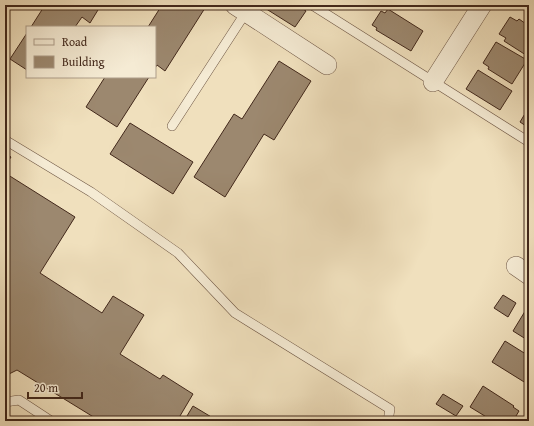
<svg xmlns="http://www.w3.org/2000/svg" width="534" height="426" viewBox="0 0 534 426" font-family="'Gentium Book Plus',serif">
  <style>
    .building { fill: #9c886f; stroke: #42281b }
    .lines { fill: none; stroke-linecap: round; stroke-linejoin: round }
    .service-casing { stroke: #6e5644; stroke-width: 10 }
    .minor-casing { stroke: #6e5644; stroke-width: 20 }
    .service { stroke: #f5ebd4; stroke-width: 9 }
    .minor { stroke: #f5ebd4; stroke-width: 19 }
  </style>
  <rect width="100%" height="100%" fill="#f0e0bd"/>
  <filter id="stains"><feTurbulence type="fractalNoise" baseFrequency=".005" numOctaves="4"/><feColorMatrix values="0 0 0 0 .2 0 0 0 0 .09 0 0 0 0 .02 0 0 0 .5 -.17"/></filter>
  <radialGradient id="worn" r=".72"><stop offset=".6" stop-color="#630" stop-opacity="0"/><stop offset="1" stop-color="#630" stop-opacity=".3"/></radialGradient>
  <g class="building">
    <polygon points="45,5 101,5 90,23 82,17 75,27 31,27"/>
    <polygon points="162,5 201,5 205,8 165,71 157,65 155,68 155,27 148,27"/>
    <polygon points="260,5 297,5 306,11 295,27"/>
    <polygon points="345,5 353,5 351,9"/>
    <polygon points="388,9 423,31 411,51 376,30 377,28 372,25 381,11 385,13"/>
    <polygon points="510,17 517,21 519,19 529,26 529,57 504,41 506,38 499,34"/>
    <polygon points="27,33 27,70 10,59"/>
    <polygon points="496,42 527,60 512,84 488,69 489,67 483,63"/>
    <polygon points="279,61 311,81 274,140 264,134 225,197 194,177 234,114 242,119"/>
    <polygon points="478,70 512,91 500,110 466,89"/>
    <polygon points="105,77 149,77 117,127 86,107"/>
    <polygon points="529,107 529,128 520,122"/>
    <polygon points="130,123 193,162 173,194 110,154"/>
    <polygon points="5,153 11,157 5,166"/>
    <polygon points="5,173 75,217 40,273 102,313 113,296 144,315 120,354 160,379 163,375 193,394 177,421 100,421 17,370 5,376"/>
    <polygon points="503,295 516,303 508,317 494,308"/>
    <polygon points="527,308 529,309 529,341 513,331"/>
    <polygon points="505,341 529,356 529,385 492,362"/>
    <polygon points="483,386 514,406 513,407 519,411 513,421 493,421 470,407"/>
    <polygon points="443,394 463,406 456,416 436,404"/>
    <polygon points="193,406 218,421 184,421"/>
  </g>
  <g class="lines">
    <defs>
      <g id="service">
        <polyline points="312,5 529,142"/>
        <polyline points="172,126 246,12"/>
        <polyline points="5,140 91,192 178,253 235,313 390,409 388,421"/>
        <polyline points="5,402 19,400 51,421"/>
      </g>
      <g id="minor">
        <polyline points="235,5 327,65"/>
        <polyline points="433,82 482,5"/>
        <polyline points="516,266 529,275"/>
      </g>
    </defs>
    <use href="#service" class="service-casing"/>
    <use href="#minor" class="minor-casing"/>
    <use href="#service" class="service"/>
    <use href="#minor" class="minor"/>
  </g>
  <rect width="534" height="426" fill="none" stroke="#f0e0bd" stroke-width="20"/>
  <rect x="6" y="6" width="522" height="414" fill="none" stroke="#42281b" stroke-width="2"/>
  <rect x="10" y="10" width="514" height="406" fill="none" stroke="#42281b"/>
  <rect x="26" y="26" width="130" height="52" fill="#f5ebd4" stroke="#ad9d8a"/>
  <rect x="34" y="39" width="20" height="6" fill="#f5ebd4" stroke="#ad9d8a"/>
  <text x="62" y="46" font-size="12" fill="#42281b">Road</text>
  <rect x="34" y="56" width="20" height="12" fill="#9c886f" stroke="#ad9d8a"/>
  <text x="62" y="66" font-size="12" fill="#42281b">Building</text>
  <path d="M28 392v6h54v-6" fill="none" stroke="#42281b" stroke-width="2"/>
  <text x="34" y="392" font-size="12" fill="#42281b" stroke="#f5ebd4" stroke-width="3" paint-order="stroke">20 m</text>
  <rect width="100%" height="100%" filter="url(#stains)"/>
  <rect width="100%" height="100%" fill="url(#worn)"/>
</svg>
